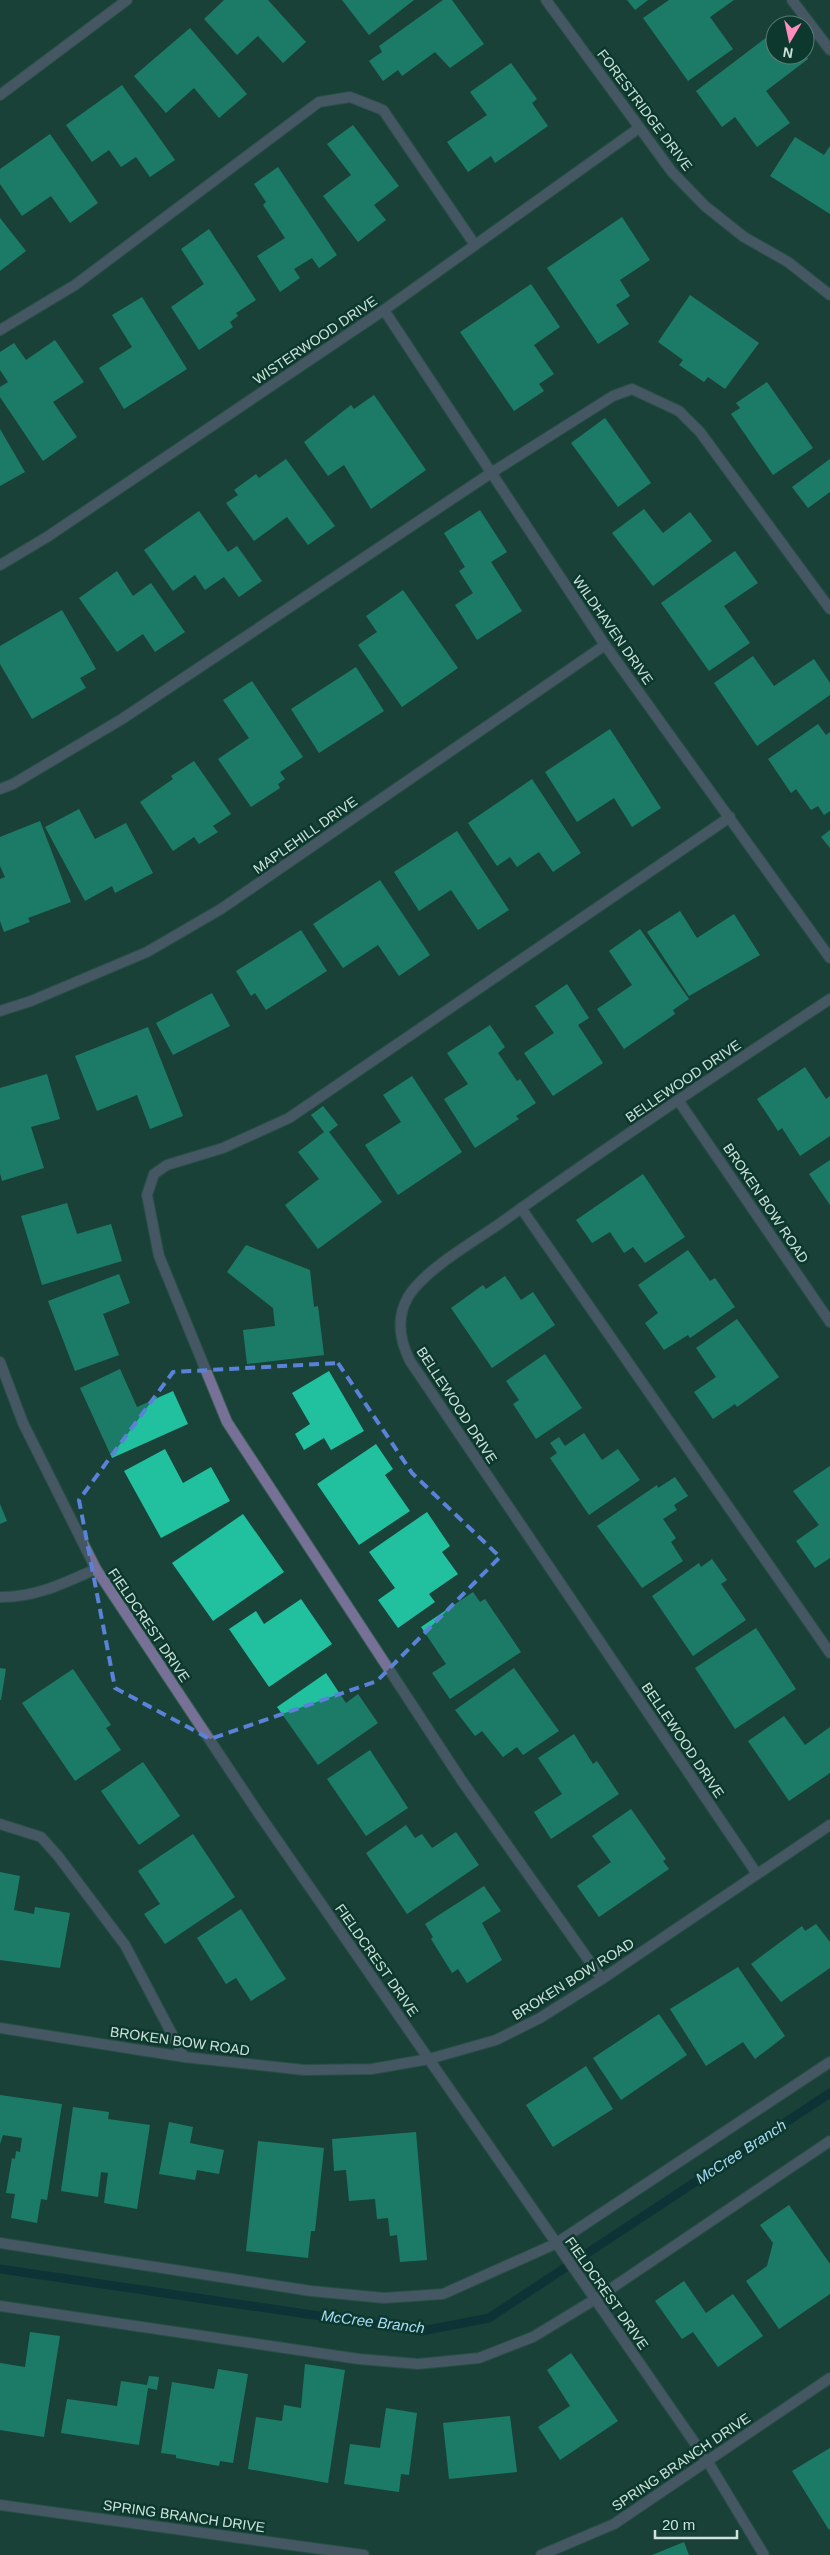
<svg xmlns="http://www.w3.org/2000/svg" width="830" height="2555" viewBox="0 0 830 2555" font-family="Arial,sans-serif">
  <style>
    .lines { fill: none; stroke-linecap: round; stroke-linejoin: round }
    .stream { stroke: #002234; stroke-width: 9 }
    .building { fill: #21c09f }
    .lane-casing { stroke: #395f55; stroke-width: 12 }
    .street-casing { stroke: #395f55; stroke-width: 12 }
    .lane { stroke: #787197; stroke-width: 10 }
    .street { stroke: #787197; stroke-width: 10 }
    .marked { fill: none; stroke: #5b82d9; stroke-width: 4; stroke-dasharray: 10 6; stroke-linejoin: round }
    .labels { text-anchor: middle; stroke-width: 5; stroke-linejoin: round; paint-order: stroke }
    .street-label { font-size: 14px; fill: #cde3db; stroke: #0d382d }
    .water-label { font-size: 15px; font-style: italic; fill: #abddf9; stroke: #0d382d }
  </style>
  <rect width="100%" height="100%" fill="#194238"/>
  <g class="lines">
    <polyline class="stream" points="0,2269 422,2331 489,2318 830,2093"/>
  </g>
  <g class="building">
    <polygon points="224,0 268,0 306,42 283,63 258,36 237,55 204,19"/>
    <polygon points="342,0 414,0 369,35"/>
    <polygon points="443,0 452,0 484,44 450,68 435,52 402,76 398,70 383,81 369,61 382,52 379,46"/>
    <polygon points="627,0 648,0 635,10"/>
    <polygon points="669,0 734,0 710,17 733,49 688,81 643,18"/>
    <polygon points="190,28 247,94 219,118 194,88 166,113 134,76"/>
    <polygon points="775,31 775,55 805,55 808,59 766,91 790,123 757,147 735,117 722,127 696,91"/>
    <polygon points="511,63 537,99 532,103 548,126 495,163 491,156 468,172 447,142 487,115 470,92"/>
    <polygon points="122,85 175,160 150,177 136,157 121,167 109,150 92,162 66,125"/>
    <polygon points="353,125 399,186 374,205 386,220 358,242 323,196 351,175 327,144"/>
    <polygon points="50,134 98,203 70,223 51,196 22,216 0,184 0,169"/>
    <polygon points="795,137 824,155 830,146 830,214 770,176"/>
    <polygon points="278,167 337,255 319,268 312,258 294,269 300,278 280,292 257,256 285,238 263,205 266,202 254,184"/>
    <polygon points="622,217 650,260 620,280 630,296 616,305 629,324 598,344 547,268"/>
    <polygon points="0,218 26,251 0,271"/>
    <polygon points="209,229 256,300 236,313 238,316 230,322 233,327 199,350 171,307 204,284 181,249"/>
    <polygon points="531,284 560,327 534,345 554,374 539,384 544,391 514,411 460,332"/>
    <polygon points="690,295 759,343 725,389 708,377 704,382 679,365 683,360 658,342"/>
    <polygon points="142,297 187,369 124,409 99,368 132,347 112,315"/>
    <polygon points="55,340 84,382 53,402 77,437 43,461 0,397 0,387 8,382 0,370 0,352 14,343 26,360"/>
    <polygon points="767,382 813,448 773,475 731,414 740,408 736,403"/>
    <polygon points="374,395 426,470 371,509 344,465 328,476 304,442 351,405 354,409"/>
    <polygon points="605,418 651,483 618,507 571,443"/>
    <polygon points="0,429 25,472 0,486"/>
    <polygon points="286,459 335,526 308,545 287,517 254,541 226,503 238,495 234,490 256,474 259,478"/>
    <polygon points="830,459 830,492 808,508 792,487"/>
    <polygon points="644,509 663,533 690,512 712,541 653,586 612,533"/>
    <polygon points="480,510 507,552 491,562 522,611 477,640 455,605 473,593 459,571 465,567 444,533"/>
    <polygon points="199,511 228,552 237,546 262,581 239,597 224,577 205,590 195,575 173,591 144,550"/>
    <polygon points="735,551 758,583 724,606 750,643 709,671 661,603"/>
    <polygon points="117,571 133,596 151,583 185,632 155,652 143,634 117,652 79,598"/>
    <polygon points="403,590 458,668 402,707 358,645 377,632 366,616"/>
    <polygon points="62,610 96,669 80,678 86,688 32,719 0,664 0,646"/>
    <polygon points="753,656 774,686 814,659 830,683 830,695 757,746 714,683"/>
    <polygon points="356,667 384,711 319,753 291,709"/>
    <polygon points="252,681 303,757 280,772 285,779 278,784 280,788 251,807 218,759 249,738 223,700"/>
    <polygon points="818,724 826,735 830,732 830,811 824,815 818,806 811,810 796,789 791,793 768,759"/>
    <polygon points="610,729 661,808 632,827 614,798 577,822 545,772"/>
    <polygon points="194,761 231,814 213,826 218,832 199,844 194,837 173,851 140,802 173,779 171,776"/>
    <polygon points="532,779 581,853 553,872 539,852 517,867 510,857 497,866 468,823"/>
    <polygon points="79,809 95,839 126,823 153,873 115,893 112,886 85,901 45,827"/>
    <polygon points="40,821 71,902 28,918 30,922 4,932 0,921 0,879 5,877 0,866 0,837"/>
    <polygon points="830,830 830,848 821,837"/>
    <polygon points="457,831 509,910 478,930 451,890 419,911 394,872"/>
    <polygon points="380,880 430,955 399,976 378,945 343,968 313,924"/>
    <polygon points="680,911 697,938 734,914 760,955 689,996 647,932"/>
    <polygon points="640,929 689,999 673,1010 675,1014 624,1049 597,1009 632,985 609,951"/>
    <polygon points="301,930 327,971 266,1010 255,993 251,996 236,971"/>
    <polygon points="567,984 589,1018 578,1025 603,1063 553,1096 524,1053 554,1033 535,1006"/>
    <polygon points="212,993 230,1026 173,1055 156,1023"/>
    <polygon points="490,1025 505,1047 498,1053 517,1081 520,1079 536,1103 516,1116 519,1119 475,1148 444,1099 468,1084 447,1053"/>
    <polygon points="148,1027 183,1116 150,1129 137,1095 97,1111 75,1056"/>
    <polygon points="805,1067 826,1099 830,1096 830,1136 800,1156 782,1128 778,1131 757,1099"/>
    <polygon points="47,1074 60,1119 31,1127 44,1168 2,1181 0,1173 0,1088"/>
    <polygon points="412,1076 462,1152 398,1195 365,1145 401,1122 383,1095"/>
    <polygon points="323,1106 338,1125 329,1132 382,1202 318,1249 285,1205 319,1179 298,1152 324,1132 311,1115"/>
    <polygon points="830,1160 830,1205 809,1174"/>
    <polygon points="643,1174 685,1237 645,1263 633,1247 624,1253 610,1232 592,1243 576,1220"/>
    <polygon points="67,1203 77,1234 111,1224 122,1261 42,1285 21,1216"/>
    <polygon points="246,1245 310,1270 314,1307 318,1306 324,1355 247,1364 243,1330 275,1326 273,1308 227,1272"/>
    <polygon points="688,1250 710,1281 715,1278 735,1307 690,1338 688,1335 664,1350 645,1323 658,1313 638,1285"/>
    <polygon points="119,1274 130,1303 103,1314 119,1355 75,1371 48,1301"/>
    <polygon points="505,1276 521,1300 533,1292 555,1325 492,1368 451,1308 483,1285 486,1289"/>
    <polygon points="737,1319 779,1377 737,1407 735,1404 713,1419 694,1392 716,1377 696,1348"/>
    <polygon points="545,1354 582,1408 536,1439 513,1404 519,1400 506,1381"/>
    <polygon points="120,1369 137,1407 173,1391 188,1424 112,1458 80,1388"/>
    <polygon points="329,1371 364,1431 331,1450 324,1438 304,1450 295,1434 310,1424 292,1393"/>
    <polygon points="584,1433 602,1460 618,1449 640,1480 589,1515 550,1458 557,1453 550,1443 559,1437 565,1446"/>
    <polygon points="376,1444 393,1469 385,1475 410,1511 359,1545 317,1484"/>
    <polygon points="165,1449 183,1483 211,1467 230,1501 161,1538 124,1471"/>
    <polygon points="830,1466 830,1558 815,1568 796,1541 819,1525 793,1491"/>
    <polygon points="675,1477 688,1496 674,1505 677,1510 663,1519 676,1538 671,1542 683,1561 642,1588 597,1526 657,1485 658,1488"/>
    <polygon points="0,1504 7,1521 0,1524"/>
    <polygon points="427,1512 450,1546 442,1552 458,1574 429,1594 435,1602 398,1628 378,1600 395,1588 369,1552"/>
    <polygon points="243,1514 284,1572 213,1621 172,1563"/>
    <polygon points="712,1559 727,1580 721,1584 746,1620 693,1656 652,1596 699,1563 701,1567"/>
    <polygon points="473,1592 480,1602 485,1599 521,1652 450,1699 432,1673 446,1664 421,1627"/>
    <polygon points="301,1599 332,1644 269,1687 229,1629 256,1611 264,1624"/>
    <polygon points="756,1628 796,1689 735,1729 695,1668"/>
    <polygon points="0,1668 6,1669 1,1700 0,1700"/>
    <polygon points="514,1668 559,1731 523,1755 517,1747 503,1757 482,1731 475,1736 455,1710"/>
    <polygon points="73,1669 111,1725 106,1728 121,1750 75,1781 22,1703"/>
    <polygon points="326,1673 346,1703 358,1694 378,1723 318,1765 277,1707"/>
    <polygon points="784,1716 805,1745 830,1727 830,1773 789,1801 748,1741"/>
    <polygon points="574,1734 593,1764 597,1761 619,1794 551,1839 534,1812 562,1794 538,1758"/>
    <polygon points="370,1750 408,1808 366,1836 327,1779"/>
    <polygon points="143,1762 180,1816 139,1845 101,1791"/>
    <polygon points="631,1809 666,1859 663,1861 669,1869 599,1917 577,1886 611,1862 592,1836"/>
    <polygon points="406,1825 415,1838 422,1834 432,1848 456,1832 479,1865 407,1914 366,1853"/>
    <polygon points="193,1834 235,1897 165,1944 144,1914 160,1904 138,1871"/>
    <polygon points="0,1872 20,1876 14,1910 34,1914 35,1907 70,1913 60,1968 0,1960"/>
    <polygon points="484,1886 501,1911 482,1923 502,1960 467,1983 458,1969 452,1973 431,1939 433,1937 425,1924"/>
    <polygon points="241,1909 286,1979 251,2001 236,1978 226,1984 197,1938"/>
    <polygon points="816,1924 830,1942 830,1968 781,2002 751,1964 802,1926 805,1931"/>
    <polygon points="738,1967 785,2036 755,2059 743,2042 706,2066 670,2009"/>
    <polygon points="659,2014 687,2055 621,2100 593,2058"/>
    <polygon points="586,2066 613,2109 553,2147 526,2105"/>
    <polygon points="0,2095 62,2104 47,2200 41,2199 37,2223 11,2218 15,2194 6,2193 12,2158 15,2159 16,2151 20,2152 22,2138 3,2135 0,2144"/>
    <polygon points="73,2107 109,2112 108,2119 150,2125 137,2209 104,2203 108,2173 101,2172 98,2197 61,2191"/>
    <polygon points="169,2122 193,2127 190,2143 224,2150 219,2174 197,2170 195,2180 159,2174"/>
    <polygon points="416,2132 427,2260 400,2262 397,2235 390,2236 388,2218 377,2219 375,2199 349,2201 346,2170 334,2171 332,2139"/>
    <polygon points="258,2141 324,2148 315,2231 311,2231 308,2258 246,2251"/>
    <polygon points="789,2205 830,2264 830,2294 779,2329 746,2281 767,2266 773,2243 760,2225"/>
    <polygon points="684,2281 706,2313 733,2294 763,2336 718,2367 693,2332 682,2339 655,2301"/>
    <polygon points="30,2332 60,2336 44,2437 0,2430 0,2363 25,2367"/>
    <polygon points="571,2353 618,2421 560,2460 538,2427 570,2406 547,2370"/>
    <polygon points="305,2364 345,2370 328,2483 248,2469 256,2417 282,2421 284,2405 301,2408"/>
    <polygon points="218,2369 248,2374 233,2463 220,2461 219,2466 176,2458 176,2455 161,2453 172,2382 214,2389"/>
    <polygon points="149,2376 159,2377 157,2390 148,2388 139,2445 61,2433 67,2399 117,2406 121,2381 147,2385"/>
    <polygon points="386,2408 417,2413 409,2475 401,2474 399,2492 344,2484 350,2444 380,2448"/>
    <polygon points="510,2416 517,2472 449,2479 443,2423"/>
    <polygon points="830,2448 830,2529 829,2530 792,2471"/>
    <polygon points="684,2542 689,2555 652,2555"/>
  </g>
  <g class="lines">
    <defs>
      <g id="lane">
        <polyline points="792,0 830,50"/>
        <polyline points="0,330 75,285 319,102 350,97 383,110 475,245"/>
        <polyline points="0,789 13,784 122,719 491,473 613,396 632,389 679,411 700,432 830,609"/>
        <polyline points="521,1208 830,1653"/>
        <polyline points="0,1824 41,1837 58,1856 125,1945 184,2057"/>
        <polyline points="602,1979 462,1781 227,1422 159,1256 147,1195 154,1174 167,1165 223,1148 289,1118 730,817"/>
        <polyline points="0,2243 311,2291 384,2298 443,2294 555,2244 830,2062"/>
        <polyline points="0,2306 359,2359 418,2364 479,2358 533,2337 594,2300 830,2141"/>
      </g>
      <g id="street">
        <polyline points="546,0 672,172 705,206 744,237 788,262 830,295"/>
        <polyline points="0,95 127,0"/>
        <polyline points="384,310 605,645 830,958"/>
        <polyline points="0,565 47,537 384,310 639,128"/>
        <polyline points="0,1011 31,1001 147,952 221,909 605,645"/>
        <polyline points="678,1100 830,1322"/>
        <polyline points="0,1362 23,1423 96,1569 259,1814 708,2462 764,2555"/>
        <path d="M0 1597C35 1598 64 1583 96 1569"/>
        <path d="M757 1874 410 1361C400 1341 396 1318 408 1297 425 1269 475 1241 502 1222 609 1145 720 1072 830 999"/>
        <polyline points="0,2028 184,2057 304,2070 372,2069 429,2059 496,2040 540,2018 602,1979 830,1825"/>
        <polyline points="0,2505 364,2555"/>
        <polyline points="541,2555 614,2524 830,2378"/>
      </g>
    </defs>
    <use href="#lane" class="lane-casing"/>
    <use href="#street" class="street-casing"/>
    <use href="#lane" class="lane"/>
    <use href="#street" class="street"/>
  </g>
  <path d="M0 0H830V2555H0ZM338 1363 412 1473 500 1557 377 1681 210 1739 115 1688 79 1500 173 1372Z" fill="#194238" fill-opacity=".55" fill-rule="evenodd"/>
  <path class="marked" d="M338 1363 412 1473 500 1557 377 1681 210 1739 115 1688 79 1500 173 1372Z"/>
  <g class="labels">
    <g class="street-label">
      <text transform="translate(645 110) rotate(53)" y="5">FORESTRIDGE DRIVE</text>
      <text transform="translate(315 340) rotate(-34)" y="5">WISTERWOOD DRIVE</text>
      <text transform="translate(613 630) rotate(55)" y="5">WILDHAVEN DRIVE</text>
      <text transform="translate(305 835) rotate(-35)" y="5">MAPLEHILL DRIVE</text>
      <text transform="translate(683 1081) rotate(-34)" y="5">BELLEWOOD DRIVE</text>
      <text transform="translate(766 1203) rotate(56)" y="5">BROKEN BOW ROAD</text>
      <text transform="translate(457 1405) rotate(57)" y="5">BELLEWOOD DRIVE</text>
      <text transform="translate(149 1625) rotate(56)" y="5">FIELDCREST DRIVE</text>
      <text transform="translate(683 1740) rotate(56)" y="5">BELLEWOOD DRIVE</text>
      <text transform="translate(377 1960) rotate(55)" y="5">FIELDCREST DRIVE</text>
      <text transform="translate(573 1979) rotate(-32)" y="5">BROKEN BOW ROAD</text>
      <text transform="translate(180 2041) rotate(8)" y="5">BROKEN BOW ROAD</text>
      <text transform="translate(607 2293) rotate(55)" y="5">FIELDCREST DRIVE</text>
      <text transform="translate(681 2462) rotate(-34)" y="5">SPRING BRANCH DRIVE</text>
      <text transform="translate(184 2516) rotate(8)" y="5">SPRING BRANCH DRIVE</text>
    </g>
    <g class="water-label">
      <text transform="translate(741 2152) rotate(-33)" y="5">McCree Branch</text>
      <text transform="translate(373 2322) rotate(7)" y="5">McCree Branch</text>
    </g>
  </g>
  <g transform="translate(790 40) rotate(189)"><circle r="24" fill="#0d382d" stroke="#5a7c73"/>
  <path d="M0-4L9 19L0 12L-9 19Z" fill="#fd8ebe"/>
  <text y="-8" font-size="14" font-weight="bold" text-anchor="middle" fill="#cde3db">N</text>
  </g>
  <path d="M655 2530v8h82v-8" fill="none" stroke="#cde3db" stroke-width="2.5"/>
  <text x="662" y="2530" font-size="15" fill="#cde3db" stroke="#0d382d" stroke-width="4" paint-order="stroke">20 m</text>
</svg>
